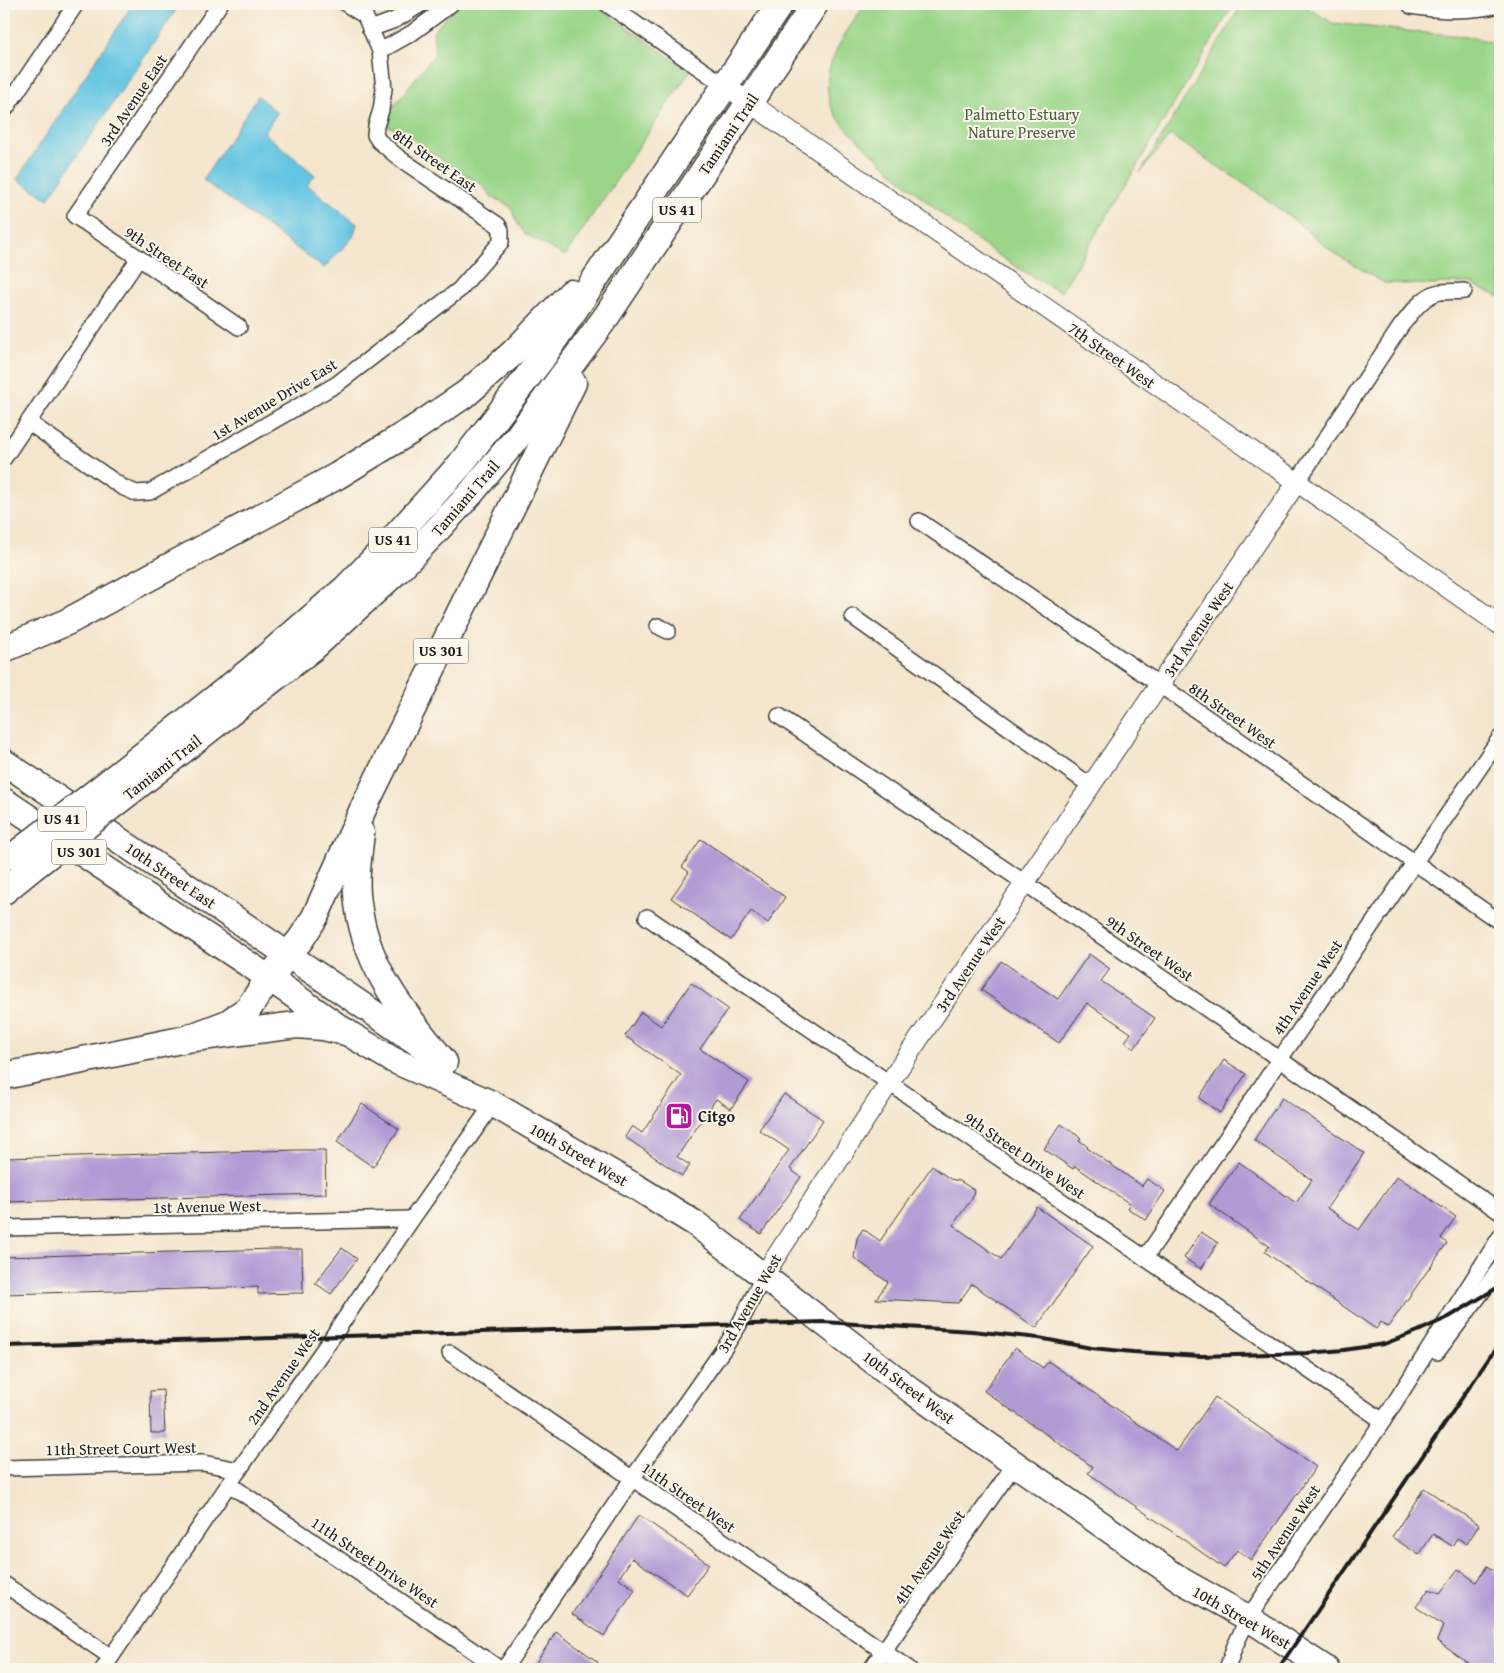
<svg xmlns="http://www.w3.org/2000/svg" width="1504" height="1673" viewBox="0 0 1504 1673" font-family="'Gentium Book Plus',serif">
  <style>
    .green { fill: #9ad589; stroke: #5b7852 }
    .water { fill: #64c5e2; stroke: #40707f }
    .building { fill: #b19bd5 }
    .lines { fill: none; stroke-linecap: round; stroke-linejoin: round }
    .minor-casing { stroke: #3c3a36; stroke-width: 18 }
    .tertiary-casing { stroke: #3c3a36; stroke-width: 21 }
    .primary-casing { stroke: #3c3a36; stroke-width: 28 }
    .trunk-casing { stroke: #3c3a36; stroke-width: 29 }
    .minor { stroke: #fff; stroke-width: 15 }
    .tertiary { stroke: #fff; stroke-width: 19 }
    .primary { stroke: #fff; stroke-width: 25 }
    .trunk { stroke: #fff; stroke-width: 26 }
    .rail { stroke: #1c1c1c; stroke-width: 4 }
    .trunk-bridge-casing { stroke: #3c3a36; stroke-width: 29; stroke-linecap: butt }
    .trunk-bridge { stroke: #fff; stroke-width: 26 }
    .labels { text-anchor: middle; stroke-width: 4; stroke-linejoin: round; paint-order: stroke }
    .shield { fill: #fbf7ec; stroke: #5f5e5a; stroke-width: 1 }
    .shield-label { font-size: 15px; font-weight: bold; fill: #1c1c1c }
    .street-label { font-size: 16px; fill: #1c1c1c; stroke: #fbf7ec }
    .park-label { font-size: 16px; fill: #485d42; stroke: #fbf7ec }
    .poi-label { font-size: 16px; font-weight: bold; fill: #1c1c1c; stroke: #fbf7ec; text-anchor: start }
  </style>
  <rect width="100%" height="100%" fill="#fbf7ec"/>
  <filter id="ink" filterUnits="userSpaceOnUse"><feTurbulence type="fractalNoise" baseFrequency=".02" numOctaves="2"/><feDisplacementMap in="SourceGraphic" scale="10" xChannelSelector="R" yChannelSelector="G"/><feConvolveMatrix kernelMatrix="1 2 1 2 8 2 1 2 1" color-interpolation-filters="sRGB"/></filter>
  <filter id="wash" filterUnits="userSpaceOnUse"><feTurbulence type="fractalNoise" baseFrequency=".0096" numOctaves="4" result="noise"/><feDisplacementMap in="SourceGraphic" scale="20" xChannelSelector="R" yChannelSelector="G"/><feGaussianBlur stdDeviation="1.12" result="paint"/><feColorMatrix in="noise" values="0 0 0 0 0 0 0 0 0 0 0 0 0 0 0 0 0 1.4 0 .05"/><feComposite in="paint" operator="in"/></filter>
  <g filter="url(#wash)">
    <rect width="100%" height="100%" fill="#f4e5cc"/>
    <g class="green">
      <polygon points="459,4 593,4 690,71 565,256 525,234 517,222 510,206 492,197 481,184 451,166 406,134 384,124 389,112 435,54 433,31"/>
      <path d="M865 4H1234L1061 292C990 256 927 205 869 150 857 139 832 117 829 100 821 62 846 34 865 4Z"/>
      <polygon points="1242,4 1301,4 1333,23 1426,33 1466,36 1500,44 1500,297 1473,285 1473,283 1440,283 1435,285 1384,283 1334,253 1292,218 1255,191 1170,135 1140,173"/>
    </g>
    <g class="water">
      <polygon points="133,4 180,4 48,199 17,179"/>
      <polygon points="258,96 277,113 264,133 315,175 307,185 357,224 353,237 324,268 203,180"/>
    </g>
    <g id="blocks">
      <g class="building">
        <polygon points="701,839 785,897 768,923 751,911 731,940 671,898 689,872 682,867"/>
        <polygon points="1089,954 1110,969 1101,981 1155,1018 1134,1049 1125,1042 1131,1033 1087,1003 1059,1043 981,990 1001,961 1058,999"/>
        <polygon points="691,983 728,1009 700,1049 749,1082 731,1109 716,1099 677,1157 690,1165 682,1176 625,1137 632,1126 642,1133 681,1075 625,1036 641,1012 661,1026"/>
        <polygon points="1224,1060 1246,1074 1220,1113 1199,1098"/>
        <polygon points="784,1094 823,1120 790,1169 801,1177 761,1234 740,1220 789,1150 759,1130"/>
        <polygon points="1282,1098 1364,1153 1327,1208 1359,1230 1397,1176 1456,1217 1441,1238 1447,1243 1388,1327 1381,1322 1376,1329 1265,1252 1269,1246 1209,1204 1239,1162 1296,1203 1312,1180 1254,1140"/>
        <polygon points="362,1104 399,1129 373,1167 337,1142"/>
        <polygon points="1061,1124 1081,1138 1079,1140 1088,1147 1087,1148 1142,1186 1147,1179 1165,1191 1146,1220 1127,1208 1130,1204 1075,1166 1073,1169 1044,1149"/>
        <polygon points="299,1150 325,1150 326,1194 4,1202 4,1158"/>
        <polygon points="932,1166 950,1179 960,1181 974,1190 972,1198 953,1225 1001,1259 1037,1207 1093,1246 1036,1328 972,1284 958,1303 876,1299 888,1282 854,1258 857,1238 863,1229 880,1241"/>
        <polygon points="1201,1232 1218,1243 1201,1269 1184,1258"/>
        <polygon points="342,1248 357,1259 331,1294 315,1283"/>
        <polygon points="275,1249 302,1249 303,1293 258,1294 258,1287 4,1294 4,1257"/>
        <polygon points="1015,1348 1043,1368 1048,1361 1177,1451 1215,1397 1316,1467 1251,1560 1237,1550 1224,1568 1088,1473 1093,1467 984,1391"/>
        <polygon points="163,1390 165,1433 151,1433 150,1391"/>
        <polygon points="1424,1488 1479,1525 1467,1544 1457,1538 1452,1546 1433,1534 1419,1555 1392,1537"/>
        <polygon points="639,1515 709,1564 687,1595 632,1558 619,1578 635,1590 604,1636 572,1614"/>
        <polygon points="1487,1566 1500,1576 1500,1669 1476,1669 1437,1641 1443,1626 1416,1607 1429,1589 1440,1593 1458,1569 1476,1582"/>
        <polygon points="556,1632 598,1662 593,1669 532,1669"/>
      </g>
    </g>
  </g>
  <g filter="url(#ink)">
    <use href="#blocks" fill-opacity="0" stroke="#3c3a36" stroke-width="1"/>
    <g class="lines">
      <defs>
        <g id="minor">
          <polyline points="220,4 75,216 139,258 239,327"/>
          <polyline points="607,4 724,85"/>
          <path d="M1411 6C1441 11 1470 12 1500 5"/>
          <polyline points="370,29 395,20 421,4"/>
          <polyline points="380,51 412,33 451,4"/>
          <polyline points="4,111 76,4"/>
          <polyline points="28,422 122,487 136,493 150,492 337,384 459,290 501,242 501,230 498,225 399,158 379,141 375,135 376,126 381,110 384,89 380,51 365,16 346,4"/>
          <polyline points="4,458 139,258"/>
          <path d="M1297 482 1401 326C1411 314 1423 295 1440 292 1448 291 1457 292 1464 291"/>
          <polyline points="919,521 1160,685 1500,922"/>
          <polyline points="853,617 1091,786"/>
          <polyline points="658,626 668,631"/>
          <polyline points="779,716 1025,883 1500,1212"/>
          <polyline points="647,917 1383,1421"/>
          <polyline points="4,1228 412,1219"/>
          <polyline points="1145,1258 1280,1059 1500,738"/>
          <polyline points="1437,1352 1500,1268"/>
          <polyline points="450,1353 909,1669"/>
          <polyline points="4,1468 203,1463 239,1470"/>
          <polyline points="229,1484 500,1669"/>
          <polyline points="4,1584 111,1657"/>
          <polyline points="103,1669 229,1484 333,1336 412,1219 493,1104"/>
          <polyline points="504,1669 632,1479 725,1347 739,1325 764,1275"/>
          <polyline points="871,1669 1015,1464"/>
          <polyline points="1227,1669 1234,1648 1248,1618 1383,1421 1500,1237"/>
        </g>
        <g id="tertiary">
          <polyline points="724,85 1297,482 1500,625"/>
          <polyline points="764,1275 889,1083 1297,482"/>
        </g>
        <g id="primary">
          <polyline points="4,762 434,1054"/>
          <polyline points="4,801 269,978 346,1032 393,1060 493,1104 638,1188 696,1224 912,1391 1015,1464 1184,1582 1248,1618 1326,1669"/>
        </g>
        <g id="trunk">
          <polyline points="4,649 67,622 337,476 414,429 467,393 513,353 571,293"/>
          <polyline points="109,782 250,671 345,589 384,549 460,465 542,358 780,4"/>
          <polyline points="127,794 315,646 399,569 435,532 471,493 519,435 606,317 815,4"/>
          <path d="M361 833C359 853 355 873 357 894 362 962 402 1012 444 1062"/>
          <polyline points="4,891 32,868"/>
          <polyline points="186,1039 228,1023 248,1009 269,978 301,939 315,917 363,809 573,383"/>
          <polyline points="4,1076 186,1039 297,1025 323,1027 346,1032"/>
        </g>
      </defs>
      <use href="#minor" class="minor-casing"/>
      <use href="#tertiary" class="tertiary-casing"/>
      <use href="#primary" class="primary-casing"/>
      <use href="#trunk" class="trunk-casing"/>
      <use href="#minor" class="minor"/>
      <use href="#tertiary" class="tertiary"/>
      <use href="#primary" class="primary"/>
      <use href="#trunk" class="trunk"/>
      <g class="rail">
        <polyline points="4,1346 823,1322 972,1331 1039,1338 1091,1348 1133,1352 1201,1356 1307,1353 1344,1350 1384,1344 1418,1331 1449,1317 1500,1286"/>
        <polyline points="1278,1669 1500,1342"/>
      </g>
      <defs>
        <g id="trunk-bridge">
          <polyline points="14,856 109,782"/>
          <polyline points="32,868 127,794"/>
        </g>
      </defs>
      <use href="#trunk-bridge" class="trunk-bridge-casing"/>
      <use href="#trunk-bridge" class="trunk-bridge"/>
    </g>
  </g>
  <defs>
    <symbol id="fuel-square" viewBox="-11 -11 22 22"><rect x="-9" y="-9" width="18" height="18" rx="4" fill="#b5179e" stroke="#fbf7ec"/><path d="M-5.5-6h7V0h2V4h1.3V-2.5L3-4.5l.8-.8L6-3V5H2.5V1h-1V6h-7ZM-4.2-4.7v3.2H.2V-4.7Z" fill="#fff"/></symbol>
  </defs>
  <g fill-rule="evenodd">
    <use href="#fuel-square" x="663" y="1100" width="32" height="32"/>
  </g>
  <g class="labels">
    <g class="shield">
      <rect x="653" y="197.5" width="48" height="25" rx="4"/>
      <rect x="369" y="527.5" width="48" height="25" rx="4"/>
      <rect x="413.5" y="638.5" width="55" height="25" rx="4"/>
      <rect x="38" y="806.5" width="48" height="25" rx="4"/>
      <rect x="51.5" y="839.5" width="55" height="25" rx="4"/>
    </g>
    <g class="shield-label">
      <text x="677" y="215">US 41</text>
      <text x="393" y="545">US 41</text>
      <text x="441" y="656">US 301</text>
      <text x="62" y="824">US 41</text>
      <text x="79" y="857">US 301</text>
    </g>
    <g class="street-label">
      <text transform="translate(133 100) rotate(-56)" y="6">3rd Avenue East</text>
      <text transform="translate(728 134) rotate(-56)" y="6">Tamiami Trail</text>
      <text transform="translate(435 160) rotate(35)" y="6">8th Street East</text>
      <text transform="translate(167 257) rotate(34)" y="6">9th Street East</text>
      <text transform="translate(1112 355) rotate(35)" y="6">7th Street West</text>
      <text transform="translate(274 399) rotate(-31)" y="6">1st Avenue Drive East</text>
      <text transform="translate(465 498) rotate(-49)" y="6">Tamiami Trail</text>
      <text transform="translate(1198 629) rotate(-56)" y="6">3rd Avenue West</text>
      <text transform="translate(1233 715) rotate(35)" y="6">8th Street West</text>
      <text transform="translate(162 767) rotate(-38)" y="6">Tamiami Trail</text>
      <text transform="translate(171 875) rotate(34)" y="6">10th Street East</text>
      <text transform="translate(1150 948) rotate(35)" y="6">9th Street West</text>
      <text transform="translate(970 964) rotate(-56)" y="6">3rd Avenue West</text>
      <text transform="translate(1307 987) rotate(-56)" y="6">4th Avenue West</text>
      <text transform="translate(579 1154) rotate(30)" y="6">10th Street West</text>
      <text transform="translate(1025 1155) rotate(34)" y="6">9th Street Drive West</text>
      <text transform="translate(207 1206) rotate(-1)" y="6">1st Avenue West</text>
      <text transform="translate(749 1303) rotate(-60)" y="6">3rd Avenue West</text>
      <text transform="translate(283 1376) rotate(-55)" y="6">2nd Avenue West</text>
      <text transform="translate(909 1387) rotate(37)" y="6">10th Street West</text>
      <text transform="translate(121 1448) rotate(-1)" y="6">11th Street Court West</text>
      <text transform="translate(689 1497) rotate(35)" y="6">11th Street West</text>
      <text transform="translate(1285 1532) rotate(-56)" y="6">5th Avenue West</text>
      <text transform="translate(929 1557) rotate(-55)" y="6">4th Avenue West</text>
      <text transform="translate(375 1562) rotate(34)" y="6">11th Street Drive West</text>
      <text transform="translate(1242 1617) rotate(30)" y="6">10th Street West</text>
    </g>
    <g class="park-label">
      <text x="1022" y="120">Palmetto Estuary<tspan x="1022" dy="18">Nature Preserve</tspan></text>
    </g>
    <g class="poi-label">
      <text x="698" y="1122">Citgo</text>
    </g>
  </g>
  <rect width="1504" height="1673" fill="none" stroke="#fbf7ec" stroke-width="20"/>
</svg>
